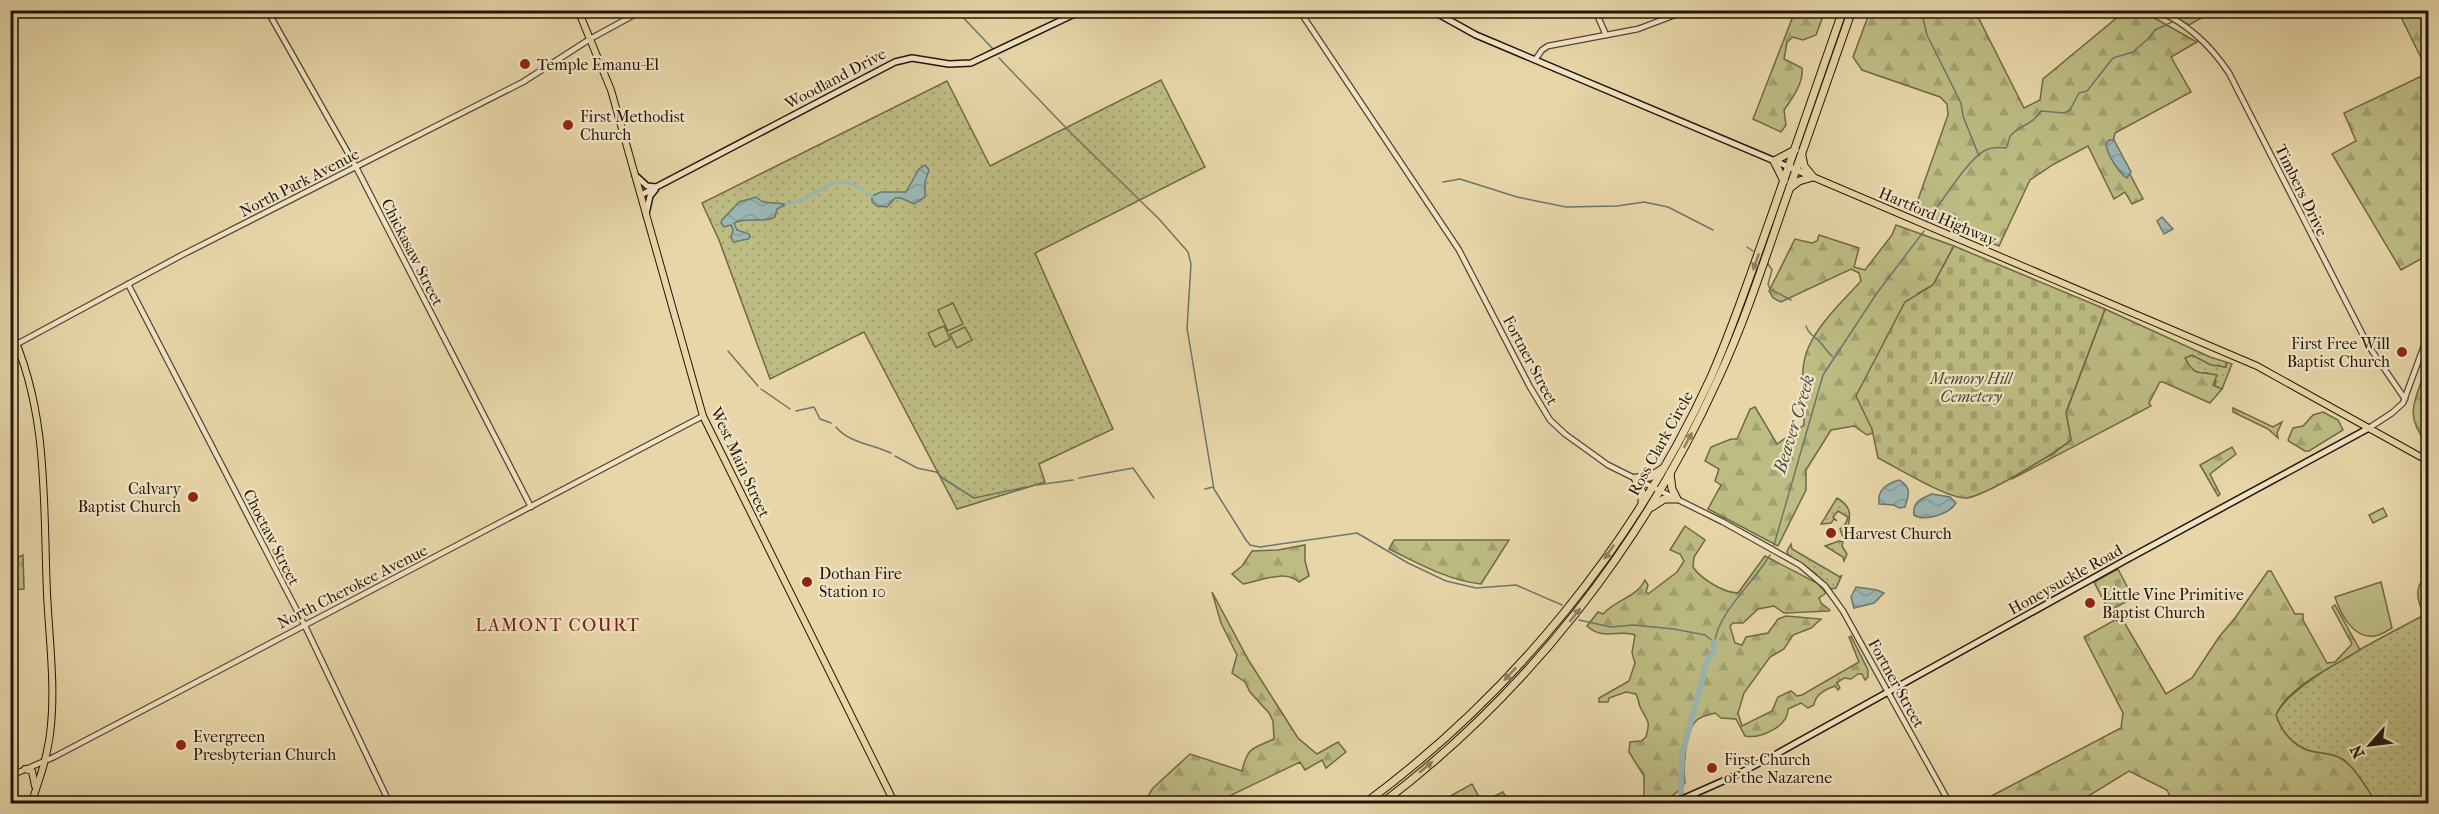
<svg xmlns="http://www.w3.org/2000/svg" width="2439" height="814" viewBox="0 0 2439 814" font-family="'IM FELL French Canon',serif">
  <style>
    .grass { fill: url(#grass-dots); stroke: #706845; stroke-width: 1.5 }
    .forest { fill: url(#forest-firs); stroke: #706845; stroke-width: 1.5 }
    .cemetery { fill: url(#cemetery-stones); stroke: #706845; stroke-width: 1.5 }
    .garden { fill: #bdbc83; stroke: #706845; stroke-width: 1.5 }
    .water { fill: url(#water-waves); stroke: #6b766e; stroke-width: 1.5 }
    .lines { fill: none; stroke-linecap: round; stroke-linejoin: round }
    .stream { stroke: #6b766e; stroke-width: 1.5 }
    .canal { stroke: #9bb7b3; stroke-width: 3 }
    .river { stroke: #9bb7b3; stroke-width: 6 }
    .tertiary-casing { stroke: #54452f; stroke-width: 7 }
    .secondary-casing { stroke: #221507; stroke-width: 8 }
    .primary-casing { stroke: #221507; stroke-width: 8 }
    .trunk-casing { stroke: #221507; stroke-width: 9 }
    .tertiary { stroke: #f0e4c6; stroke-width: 4.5 }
    .secondary { stroke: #f0e4c6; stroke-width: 5 }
    .primary { stroke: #e8d6a8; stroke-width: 6 }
    .trunk { stroke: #e8d6a8; stroke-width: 7 }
    .oneway { fill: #8f7f60 }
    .poi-dot { fill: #8f2418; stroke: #f0e4c6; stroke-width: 2 }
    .labels { text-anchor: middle; stroke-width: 4.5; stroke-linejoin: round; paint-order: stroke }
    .poi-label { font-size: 16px; fill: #221507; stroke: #f0e4c6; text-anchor: start }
    .street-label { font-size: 16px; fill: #221507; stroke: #f0e4c6 }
    .park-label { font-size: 16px; font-style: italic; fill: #50472c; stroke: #f0e4c6 }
    .water-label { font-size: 18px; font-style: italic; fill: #4c4e43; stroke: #f0e4c6 }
    .neighbourhood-label { font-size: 18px; letter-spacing: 1.5px; fill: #7a1f14; stroke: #f0e4c6 }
  </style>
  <defs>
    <pattern id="grass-dots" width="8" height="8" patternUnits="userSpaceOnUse" patternTransform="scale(1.5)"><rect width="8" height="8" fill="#bdbc83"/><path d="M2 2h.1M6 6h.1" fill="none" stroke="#a2a170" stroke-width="1.8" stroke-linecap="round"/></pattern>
    <pattern id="forest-firs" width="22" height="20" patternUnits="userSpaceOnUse" patternTransform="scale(1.5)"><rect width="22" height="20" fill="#bdbc83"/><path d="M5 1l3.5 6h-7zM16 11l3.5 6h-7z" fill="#a2a170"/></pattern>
    <pattern id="cemetery-stones" width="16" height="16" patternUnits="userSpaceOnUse" patternTransform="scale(1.5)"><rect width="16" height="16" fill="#bdbc83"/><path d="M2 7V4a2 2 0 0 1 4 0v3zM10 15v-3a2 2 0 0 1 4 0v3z" fill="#a2a170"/></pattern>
    <pattern id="water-waves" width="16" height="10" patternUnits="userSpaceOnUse" patternTransform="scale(1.5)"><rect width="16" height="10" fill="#9bb7b3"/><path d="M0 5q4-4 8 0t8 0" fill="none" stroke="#859c98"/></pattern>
  </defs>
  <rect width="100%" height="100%" fill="#e8d6a8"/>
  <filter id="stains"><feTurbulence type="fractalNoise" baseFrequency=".00333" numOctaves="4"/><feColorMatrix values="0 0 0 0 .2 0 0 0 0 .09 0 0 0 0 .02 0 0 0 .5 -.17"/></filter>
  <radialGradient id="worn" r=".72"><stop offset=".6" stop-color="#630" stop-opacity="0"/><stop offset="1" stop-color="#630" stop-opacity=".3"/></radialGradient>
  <g class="grass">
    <polygon points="1161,80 1205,167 1035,253 1113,429 1039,464 1045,482 957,509 864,332 770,379 719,240 702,203 947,81 990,166"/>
    <path d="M2192 354C2207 360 2209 365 2226 367V362L2232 364 2222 389 2214 387 2216 382 2208 373H2196L2190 367 2185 358Z"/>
    <path d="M1837 498C1851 506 1851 514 1848 527L1852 528 1844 540 1840 529 1846 523 1848 517 1838 511 1833 517 1837 521 1834 519 1831 523 1821 524Z"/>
    <polygon points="1839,541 1843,542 1842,546 1847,554 1844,561 1843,557 1825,546"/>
    <polygon points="1791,544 1792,549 1840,577 1842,575 1836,588 1831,589 1815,573 1788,555 1787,551"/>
    <path d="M2428 613V803H2377C2367 790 2356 768 2342 759 2331 752 2321 754 2310 751 2293 746 2281 731 2276 715 2291 681 2393 632 2428 613Z"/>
  </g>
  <g class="forest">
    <path d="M1795 11H1825L1816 35 1803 40 1793 37 1787 42 1784 59 1802 68C1804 82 1792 99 1784 110L1786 125 1781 132 1753 119Z"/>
    <polygon points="1870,11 1975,11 2024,108 2040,100 2043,79 2125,11 2142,11 2197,42 2171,57 2191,92 2115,133 2113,142 2143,199 2132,204 2125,192 2114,199 2088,146 2054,164 2030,180 1999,246 1914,211 1948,115 1947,104 1940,97 1862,70 1853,57"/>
    <polygon points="2162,11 2214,11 2189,25"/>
    <polygon points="2398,11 2428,11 2428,72"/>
    <polygon points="2428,73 2428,255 2401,270 2332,154 2356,141 2344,113"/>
    <path d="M1896 225 1954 246 1933 285 1917 294 1872 429 1873 433 1867 435 1854 426 1831 430 1806 470V490L1778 546 1708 509 1721 485 1715 481 1719 469 1705 461 1711 447 1731 439H1737L1750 409 1755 407 1777 444 1804 425C1804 401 1798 368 1809 346 1820 322 1843 301 1861 281L1859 273 1851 269 1781 302 1773 298 1769 291 1795 239 1812 243 1817 241 1819 235 1859 248 1854 267 1865 270 1892 235Z"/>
    <path d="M2105 309 2210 357 2226 362V367L2211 365 2192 355 2185 358C2194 377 2199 371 2217 375L2213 385 2222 389 2210 403 2163 382H2160L2149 403 2151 406 2012 479 2011 477 2054 453 2071 440 2066 413Z"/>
    <path d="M2422 380 2428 384 2427 443C2407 420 2412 405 2422 380Z"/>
    <polygon points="2233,408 2273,427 2282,422 2277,433 2278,438 2268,429 2233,412"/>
    <polygon points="2323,412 2338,420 2343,430 2309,451 2305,451 2290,442 2288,440 2293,428 2303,426 2313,415"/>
    <polygon points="2232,447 2236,454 2210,474 2220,494 2218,496 2200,465"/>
    <path d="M1685 526 1705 540 1694 557 1693 567C1701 579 1724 593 1738 593L1765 556 1817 583 1826 593 1819 598 1821 603 1830 610 1829 611 1784 613 1774 606 1758 609 1743 623H1733L1730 626 1735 643 1742 645 1746 637 1768 633 1778 619 1786 616 1821 619 1811 628 1793 635 1784 649 1770 657 1744 693 1738 713 1742 726 1772 711 1778 697 1791 691 1797 696 1802 695 1859 662 1849 637 1851 636 1868 670V677L1865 680 1862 674H1858L1851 679 1844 678 1837 683 1840 688 1838 690 1835 686C1826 689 1815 695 1814 705L1808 708 1801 703 1788 709C1788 727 1760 739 1745 736L1736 719 1721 718 1715 713C1709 715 1701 716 1697 720 1685 731 1683 768 1685 783 1675 797 1662 804 1644 803V776L1629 752 1630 742 1641 741 1646 737C1650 721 1649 723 1641 709 1638 704 1639 699 1636 694L1626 692 1609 698 1608 702H1599V698L1629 681 1635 663 1632 653 1635 635C1620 629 1602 641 1587 626L1598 612 1603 614C1615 600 1636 598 1645 580L1648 585 1646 592 1648 594 1677 572 1684 561 1680 554 1670 550Z"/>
    <path d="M1394 540H1509L1481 584C1447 580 1420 564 1389 549Z"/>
    <path d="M1305 545V561L1309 576 1299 582C1284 569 1261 581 1243 584L1232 574 1242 566 1252 551 1278 550Z"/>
    <polygon points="23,555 24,589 11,590 11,561"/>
    <path d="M2268 571H2271L2295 614H2303V620L2327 663 2335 662 2352 644 2332 607 2335 605 2360 650C2334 666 2288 686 2276 715 2281 731 2293 746 2310 751 2321 754 2331 752 2342 759 2356 768 2367 790 2377 803H2173L2167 790 2129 771 2077 803H1978L2121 728 2123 713 2084 637 2115 620 2124 622 2166 694 2192 678 2219 637 2235 618Z"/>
    <path d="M1212 592 1249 661 1298 738 1317 754 1338 742 1346 752 1326 768 1322 760 1305 770 1300 762 1215 803H1146L1145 801 1153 788 1190 754 1242 771C1248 746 1252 749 1274 739L1273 721 1269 713 1250 692 1245 682 1232 673 1237 655 1221 623Z"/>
    <polygon points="1472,784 1479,797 1484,801 1503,792 1509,803 1457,803 1452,795"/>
  </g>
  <g class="cemetery">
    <path d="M1954 246 2105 309 2066 412 2071 440C2053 454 1986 496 1966 498 1948 499 1896 467 1878 458L1872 429 1856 396 1905 302 1933 285Z"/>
    <polygon points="2118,569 2133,598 2109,611 2094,582"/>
  </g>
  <g class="garden">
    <polygon points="953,303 963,324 948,331 938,310"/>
    <polygon points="944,326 950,339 935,347 928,333"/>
    <polygon points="965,327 972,340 957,348 950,334"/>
    <polygon points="2383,508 2387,516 2373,523 2369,515"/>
    <path d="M2428 575V606L2422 610C2416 597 2415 584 2428 575Z"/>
    <path d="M2381 582 2392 628C2387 631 2380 636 2374 636 2353 639 2340 613 2335 597Z"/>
  </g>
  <g class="water">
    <path d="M2109 140H2114L2131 172 2127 178C2118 172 2107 154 2106 144Z"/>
    <polygon points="925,165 929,170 925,182 925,197 914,204 901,198 895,198 887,207 877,206 872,202 872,196 881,192 906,192 919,169"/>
    <path d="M756 197 763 202 786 204 777 209 775 217C762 224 748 216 734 223L737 230 749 234 750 237 748 239 733 242 731 237 733 230 731 225 724 227 721 223 722 220 739 202Z"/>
    <polygon points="2162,217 2173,229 2164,234 2157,221"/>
    <path d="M1899 480C1913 488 1908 496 1905 507L1899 508 1894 505 1879 504C1877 490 1886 484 1899 480Z"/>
    <path d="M1932 494 1950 497 1956 503C1949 514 1925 522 1914 515 1912 502 1922 498 1932 494Z"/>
    <polygon points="1856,587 1877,590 1884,593 1874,603 1854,608 1851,597"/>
  </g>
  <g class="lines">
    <g class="stream">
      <polyline points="956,10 993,49"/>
      <polyline points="1921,10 1927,35 1961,103 1963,116 1979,156"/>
      <polyline points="2175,17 2184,10"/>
      <polyline points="999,58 1071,133 1159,219 1188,252 1191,264 1187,328 1214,489 1246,540 1250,545 1260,547 1357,533 1408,563 1446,581 1476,588 1516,585 1562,605"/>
      <polyline points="1443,182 1460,179 1517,197 1566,207 1617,206 1644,202 1668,207 1713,230"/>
      <path d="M1927 221C1940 205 1968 159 1984 151 1991 147 1999 147 2006 148 2009 144 2008 138 2011 135 2021 125 2033 124 2041 111L2064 113 2070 110 2079 93 2087 91 2113 58 2133 52 2148 39 2155 30 2172 22"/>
      <polyline points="1747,247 1753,251"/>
      <polyline points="1768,264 1772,270 1768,284 1770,289 1791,300"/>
      <path d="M1806 326C1809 335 1813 335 1819 341 1824 346 1827 352 1833 357"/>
      <polyline points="728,351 758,386"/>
      <polyline points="761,389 790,409"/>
      <polyline points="796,411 814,407 820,419 831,423"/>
      <path d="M836 427C849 443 872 444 891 453"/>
      <polyline points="895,456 917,468 936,472 944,479 974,498 1026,487"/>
      <polyline points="1079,478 1133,468 1154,498"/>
      <polyline points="1037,485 1073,480"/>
      <polyline points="1205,489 1213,487"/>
      <polyline points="1774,545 1823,375 1877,293 1924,231"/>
      <polyline points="1579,620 1611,627 1633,625 1674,629 1705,635 1714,642"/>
      <path d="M1715 642C1717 614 1754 582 1770 555"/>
    </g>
    <path class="canal" d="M786 204C826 198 829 163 872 196"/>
    <g class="river">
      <polyline points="1681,795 1682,755 1707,661 1714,652 1714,642"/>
      <polyline points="1684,802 1685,804"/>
    </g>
    <defs>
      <g id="tertiary">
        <polyline points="267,10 356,167 531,507"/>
        <polyline points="1299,10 1459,250 1530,387 1550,420 1565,434 1608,465 1723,522 1800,565 1825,586 1843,611 1950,804"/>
        <polyline points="1595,10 1606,35"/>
        <path d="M2156 10C2187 23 2211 46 2229 73L2368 345 2405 399"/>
        <polyline points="1535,60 1542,50 1548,46 1638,29 1688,10"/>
        <polyline points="128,284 306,628 390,804"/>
        <polyline points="17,344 182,255 523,82 590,39 643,10"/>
        <polyline points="2369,428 2392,413 2403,403 2428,335"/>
        <polyline points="10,776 54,757 703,416"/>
      </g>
      <g id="secondary">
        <polyline points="1431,10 1476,35 1789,167"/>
        <polyline points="635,175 647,186 656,187"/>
        <polyline points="641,195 895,62 912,58 949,64 971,63 1083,10"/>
        <polyline points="646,214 650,196 655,190"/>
        <polyline points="1671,804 1730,778 1771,757 2124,561 2369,428"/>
      </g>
      <g id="primary">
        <polyline points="578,10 611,90 703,416 895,804"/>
        <polyline points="1792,168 2257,366 2428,461"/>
        <path d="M10 329C49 412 43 503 47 593 49 639 56 688 50 734 47 758 39 781 31 804"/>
        <polyline points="25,769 32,771 35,786"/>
      </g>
      <g id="trunk">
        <polyline points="1784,181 1774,161 1795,150"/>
        <polyline points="1790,188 1799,181 1813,177 1804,166 1802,156"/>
        <polyline points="1642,502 1642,492 1635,478 1650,477 1662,469"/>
        <polyline points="1652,507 1664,499 1677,499 1672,489 1670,473"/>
        <path d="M1364 804C1513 694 1634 545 1711 377 1734 325 1752 270 1771 217 1795 148 1819 79 1843 10"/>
        <path d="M1381 804C1527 694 1643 545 1718 379 1744 323 1763 265 1783 207 1806 141 1829 76 1852 10"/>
      </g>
    </defs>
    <use href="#tertiary" class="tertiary-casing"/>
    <use href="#secondary" class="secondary-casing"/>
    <use href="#primary" class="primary-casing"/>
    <use href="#trunk" class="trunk-casing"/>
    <use href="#tertiary" class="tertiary"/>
    <use href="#secondary" class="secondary"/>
    <use href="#primary" class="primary"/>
    <use href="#trunk" class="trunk"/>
  </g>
  <defs><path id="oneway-solid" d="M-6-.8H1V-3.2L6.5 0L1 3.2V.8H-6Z" transform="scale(1.5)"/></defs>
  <g class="oneway">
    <use href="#oneway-solid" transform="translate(1756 262) rotate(109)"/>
    <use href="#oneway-solid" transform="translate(1688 440) rotate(-62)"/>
    <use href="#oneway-solid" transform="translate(1609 552) rotate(125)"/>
    <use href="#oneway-solid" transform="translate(1575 615) rotate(-51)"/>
    <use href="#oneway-solid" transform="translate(1510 674) rotate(133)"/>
    <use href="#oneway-solid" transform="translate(1426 767) rotate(-40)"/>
  </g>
  <g class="poi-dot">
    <circle cx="525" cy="64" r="6"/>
    <circle cx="568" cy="125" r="6"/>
    <circle cx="2402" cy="352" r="6"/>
    <circle cx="193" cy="497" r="6"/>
    <circle cx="1831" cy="533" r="6"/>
    <circle cx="807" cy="582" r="6"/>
    <circle cx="2090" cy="603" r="6"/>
    <circle cx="181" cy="745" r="6"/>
    <circle cx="1712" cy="768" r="6"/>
  </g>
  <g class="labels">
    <g class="poi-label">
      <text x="537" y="70">Temple Emanu-El</text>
      <text x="580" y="122">First Methodist<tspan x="580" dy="18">Church</tspan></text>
      <text x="2390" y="349" text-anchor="end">First Free Will<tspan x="2390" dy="18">Baptist Church</tspan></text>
      <text x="181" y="494" text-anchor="end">Calvary<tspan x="181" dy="18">Baptist Church</tspan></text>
      <text x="1843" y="539">Harvest Church</text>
      <text x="819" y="579">Dothan Fire<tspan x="819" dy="18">Station 10</tspan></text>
      <text x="2102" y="600">Little Vine Primitive<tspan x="2102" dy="18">Baptist Church</tspan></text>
      <text x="193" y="742">Evergreen<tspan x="193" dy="18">Presbyterian Church</tspan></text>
      <text x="1724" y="765">First Church<tspan x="1724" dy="18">of the Nazarene</tspan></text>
    </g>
    <g class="street-label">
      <text transform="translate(835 78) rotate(-28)" y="6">Woodland Drive</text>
      <text transform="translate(299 182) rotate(-27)" y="6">North Park Avenue</text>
      <text transform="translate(2302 190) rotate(64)" y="6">Timbers Drive</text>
      <text transform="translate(1938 216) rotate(23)" y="6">Hartford Highway</text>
      <text transform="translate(413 252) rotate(63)" y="6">Chickasaw Street</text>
      <text transform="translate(1531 360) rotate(62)" y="6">Fortner Street</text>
      <text transform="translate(1660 443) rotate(-61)" y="6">Ross Clark Circle</text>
      <text transform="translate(741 462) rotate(65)" y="6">West Main Street</text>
      <text transform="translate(272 537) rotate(63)" y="6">Choctaw Street</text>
      <text transform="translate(2065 579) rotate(-29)" y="6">Honeysuckle Road</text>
      <text transform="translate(352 586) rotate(-27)" y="6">North Cherokee Avenue</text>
      <text transform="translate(1897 683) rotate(61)" y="6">Fortner Street</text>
    </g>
    <g class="park-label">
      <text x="1971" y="384">Memory Hill<tspan x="1971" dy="18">Cemetery</tspan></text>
    </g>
    <g class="water-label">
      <text transform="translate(1794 424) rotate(-73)" y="6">Beaver Creek</text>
    </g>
    <g class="neighbourhood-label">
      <text x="558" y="631">LAMONT COURT</text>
    </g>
  </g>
  <rect width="2439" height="814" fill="none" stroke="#e8d6a8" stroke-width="36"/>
  <rect x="12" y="12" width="2415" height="790" fill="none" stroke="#221507" stroke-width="3"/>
  <rect x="18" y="18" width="2403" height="778" fill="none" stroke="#221507" stroke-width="1.5"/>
  <g transform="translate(2370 745) rotate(242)" stroke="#f0e4c6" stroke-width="4.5" paint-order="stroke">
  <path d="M0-4.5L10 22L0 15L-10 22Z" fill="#221507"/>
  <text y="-9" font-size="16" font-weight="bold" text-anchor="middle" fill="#221507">N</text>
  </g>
  <rect width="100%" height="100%" filter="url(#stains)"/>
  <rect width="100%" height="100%" fill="url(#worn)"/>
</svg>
